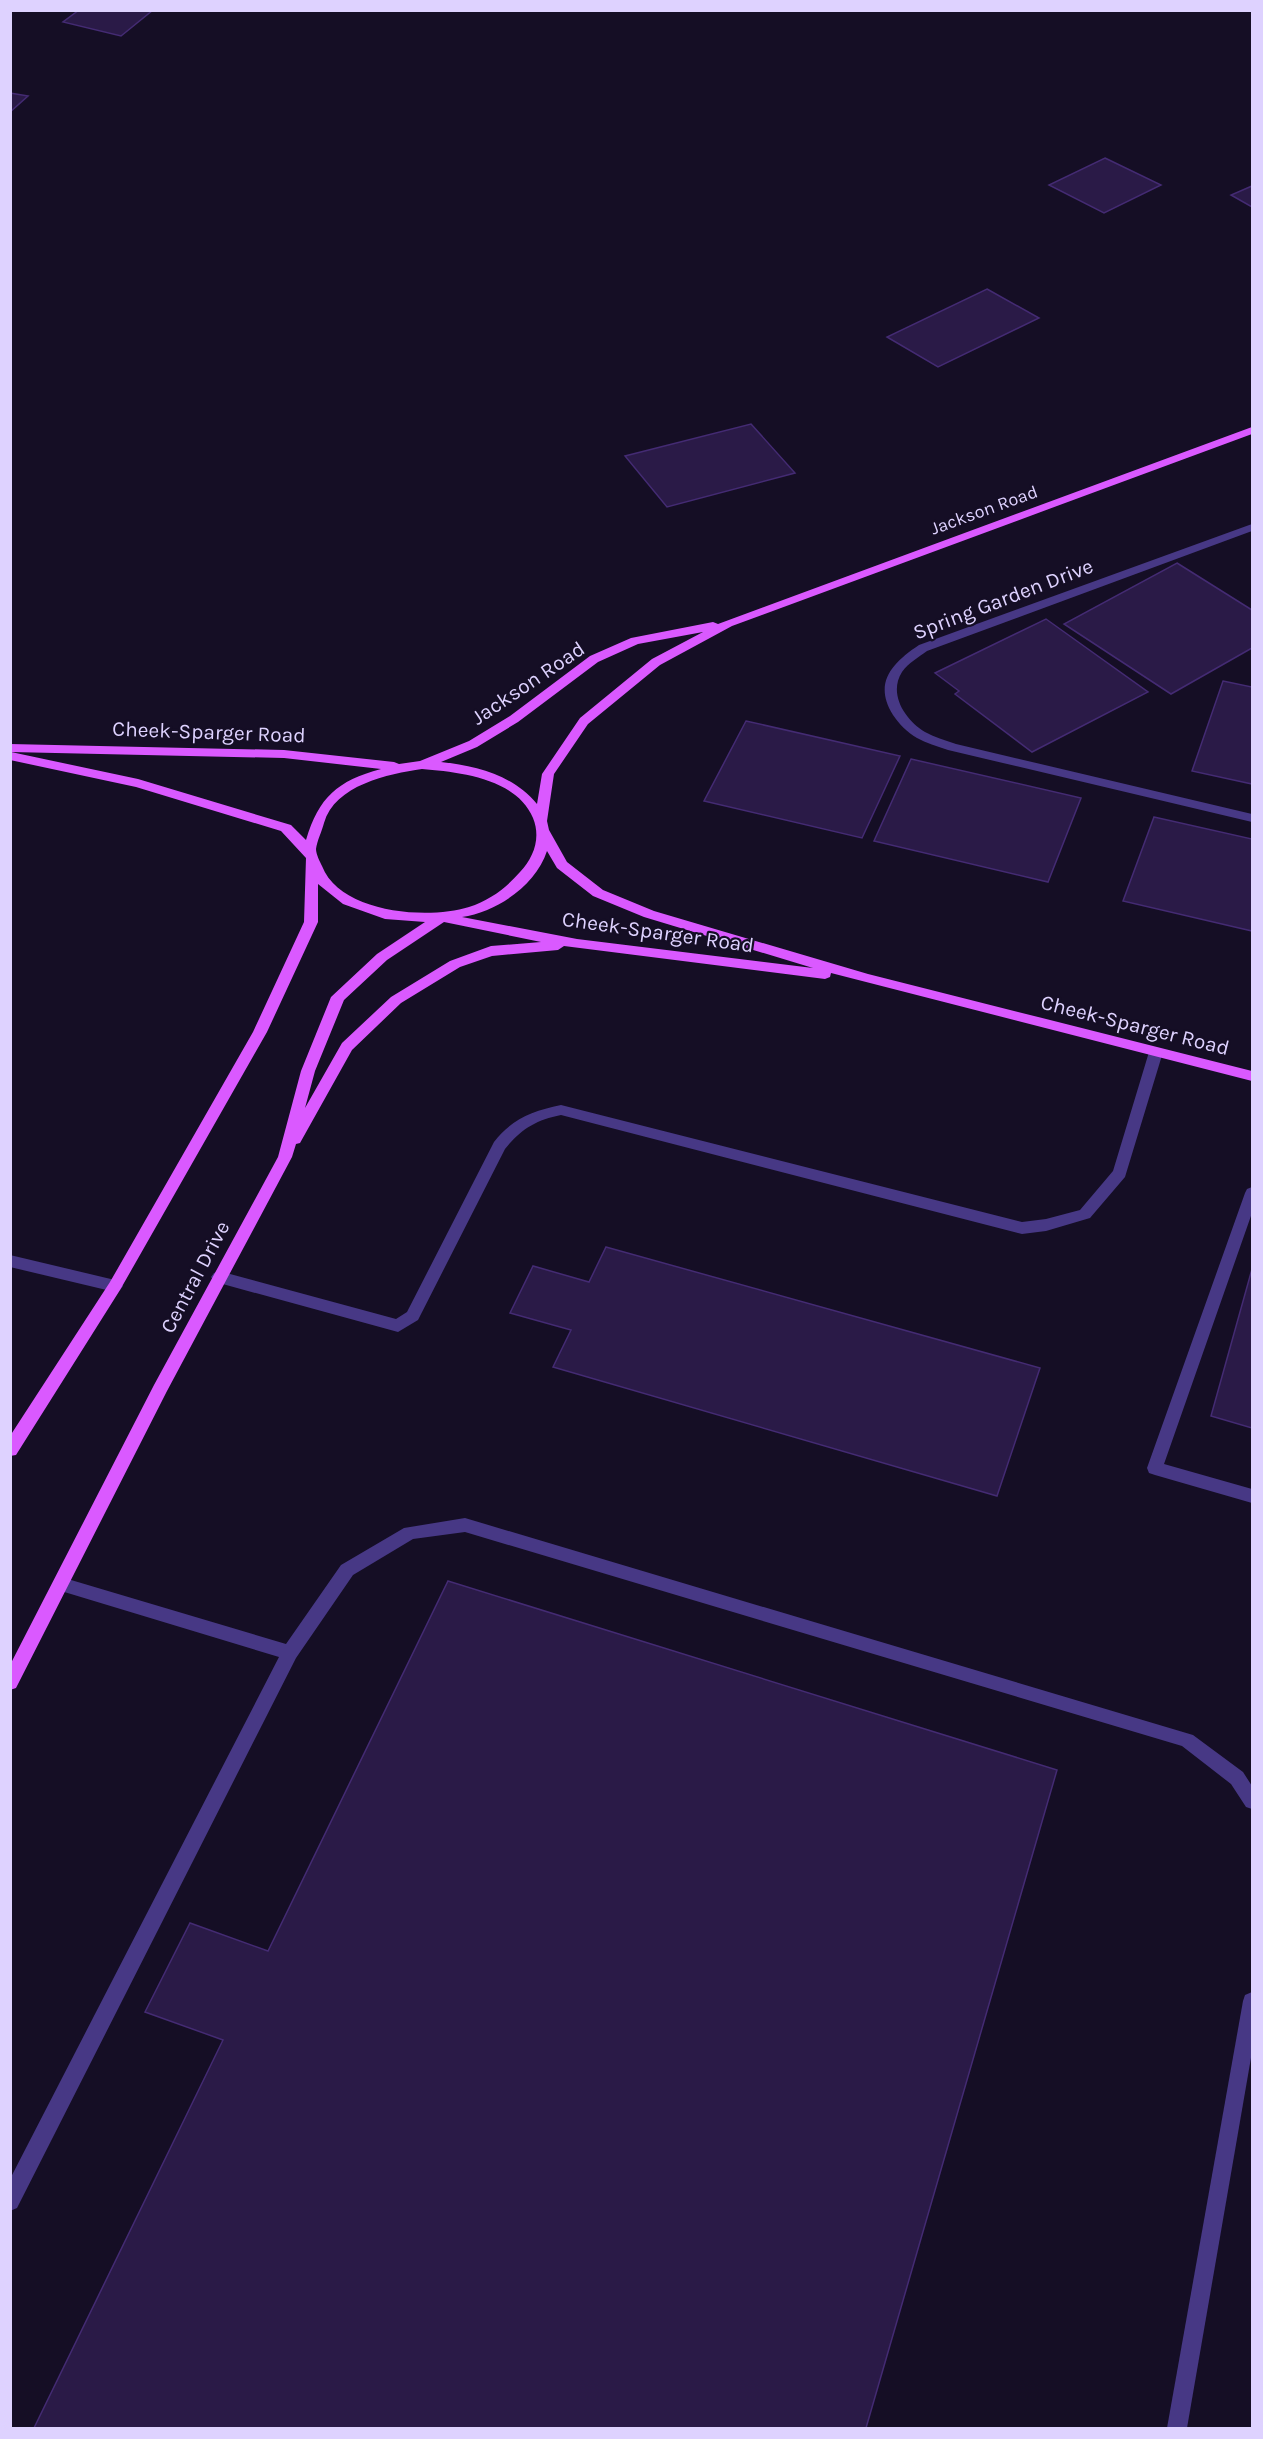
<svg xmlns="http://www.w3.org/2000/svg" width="1263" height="2439" viewBox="0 0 1263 2439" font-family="Karla,sans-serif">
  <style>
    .building { fill: #2a1a47; stroke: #442b73; stroke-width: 1.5 }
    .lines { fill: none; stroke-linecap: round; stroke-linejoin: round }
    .minor { fill: #473885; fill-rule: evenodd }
    .major { fill: #da59ff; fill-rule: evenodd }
    .labels { text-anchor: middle; stroke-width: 4.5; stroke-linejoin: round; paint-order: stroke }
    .far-street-label { font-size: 18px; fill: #ded2ff; stroke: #150e25 }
    .street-label { font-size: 21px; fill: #ded2ff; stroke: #150e25 }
  </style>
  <rect width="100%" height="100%" fill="#150e25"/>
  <g class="building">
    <polygon points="79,10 153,10 121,36 63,22"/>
    <polygon points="10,93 28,96 10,112"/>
    <polygon points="1105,158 1161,185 1104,213 1049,185"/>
    <polygon points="1252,186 1252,207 1231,195"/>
    <polygon points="987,289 1039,318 938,367 887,337"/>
    <polygon points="751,424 795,473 667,507 625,456"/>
    <polygon points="1177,563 1252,610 1252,648 1171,694 1064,624"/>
    <polygon points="1046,619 1148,692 1032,752 955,694 959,691 935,673"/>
    <polygon points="1223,681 1252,687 1252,784 1192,771"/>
    <polygon points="746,721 900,756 862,838 704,801"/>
    <polygon points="911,759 1081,798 1048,882 874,841"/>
    <polygon points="1154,817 1252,839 1252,931 1123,901"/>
    <polygon points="606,1247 1040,1368 997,1496 553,1367 571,1330 510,1313 533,1266 589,1282"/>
    <polygon points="1252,1269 1252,1428 1211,1416"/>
    <polygon points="448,1581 1057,1770 866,2428 34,2428 223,2040 145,2012 190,1923 268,1951"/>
  </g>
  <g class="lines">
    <g class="minor">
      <path d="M1252 524V531L927 651C919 657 908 663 902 672 888 694 905 720 925 732 934 737 945 740 956 744L1252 814V822L948 750C937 746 926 743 917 738 907 732 899 724 893 715 873 683 892 663 919 645Z"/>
      <path d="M1156 1047 1163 1052 1125 1177 1090 1218 1046 1231 1022 1234 561 1115C536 1120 521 1129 505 1149L418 1320 398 1332 219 1283 214 1281 211 1277 214 1273 219 1271 396 1319 407 1312 494 1142C512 1119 532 1111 561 1105L1022 1222 1046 1219 1080 1210 1113 1171 1149 1052Z"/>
      <polygon points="1252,1187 1252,1213 1164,1464 1252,1489 1252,1503 1155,1475 1149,1473 1147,1468 1245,1193 1247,1189"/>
      <polygon points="10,1255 115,1280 120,1282 123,1286 120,1290 115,1292 10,1267"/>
      <polygon points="465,1518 1193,1735 1243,1772 1252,1786 1252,1809 1246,1807 1231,1784 1182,1746 465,1532 413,1539 353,1575 296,1658 17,2208 10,2211 10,2179 279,1657 61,1591 55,1589 53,1584 55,1579 61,1577 286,1644 341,1565 404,1528"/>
      <polygon points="1252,1992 1252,2052 1187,2428 1167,2428 1243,2001 1245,1995"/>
    </g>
    <path class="major" d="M1252 427V434L732 626 660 665 588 724 554 774 547 821 549 830 567 862 603 890 654 911 868 974 1252 1071V1081L831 973 830 977 825 979 564 946 558 950 492 956 460 967 401 1003 352 1050 300 1143 296 1144 292 1157 167 1391 16 1688 10 1690V1665L154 1385 278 1157 301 1071 331 997 377 954 425 922 385 919 343 904 318 884V922L267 1032 120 1290 16 1455 10 1456V1436L110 1282 253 1032 304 922 306 858 281 831 136 787 10 760V744L284 750 394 762 399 764 420 761 469 741 510 716 590 656 631 638 713 622 718 624ZM703 632 652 659 580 718 542 774 537 804C513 775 477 766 441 762L477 747 518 722 598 662 638 644ZM11 752 284 758 381 769C337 781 319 797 306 840L291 825 138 779ZM422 769C459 772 516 778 533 818 541 838 534 857 520 872 506 888 490 900 469 907 427 920 340 913 322 866 320 862 316 854 316 849 317 841 322 831 324 823 335 785 388 774 422 769ZM547 851 557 868 593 896 644 917 813 968 577 939 462 917C497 912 536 885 547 851ZM444 922 541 942 491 946 450 961 391 997 342 1043 305 1108 315 1071 344 1000 387 960Z"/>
  </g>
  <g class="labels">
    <g class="far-street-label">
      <text transform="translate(984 510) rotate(-20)" y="6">Jackson Road</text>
    </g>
    <g class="street-label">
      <text transform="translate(1003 599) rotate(-21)" y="7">Spring Garden Drive</text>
      <text transform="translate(528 683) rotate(-34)" y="7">Jackson Road</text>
      <text transform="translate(209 732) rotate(2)" y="7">Cheek-Sparger Road</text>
      <text transform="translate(658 932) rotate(8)" y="7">Cheek-Sparger Road</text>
      <text transform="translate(1135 1025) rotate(14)" y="7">Cheek-Sparger Road</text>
      <text transform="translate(195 1277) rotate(-62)" y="7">Central Drive</text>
    </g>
  </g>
  <rect width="1263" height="2439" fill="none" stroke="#ded2ff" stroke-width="24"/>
</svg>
